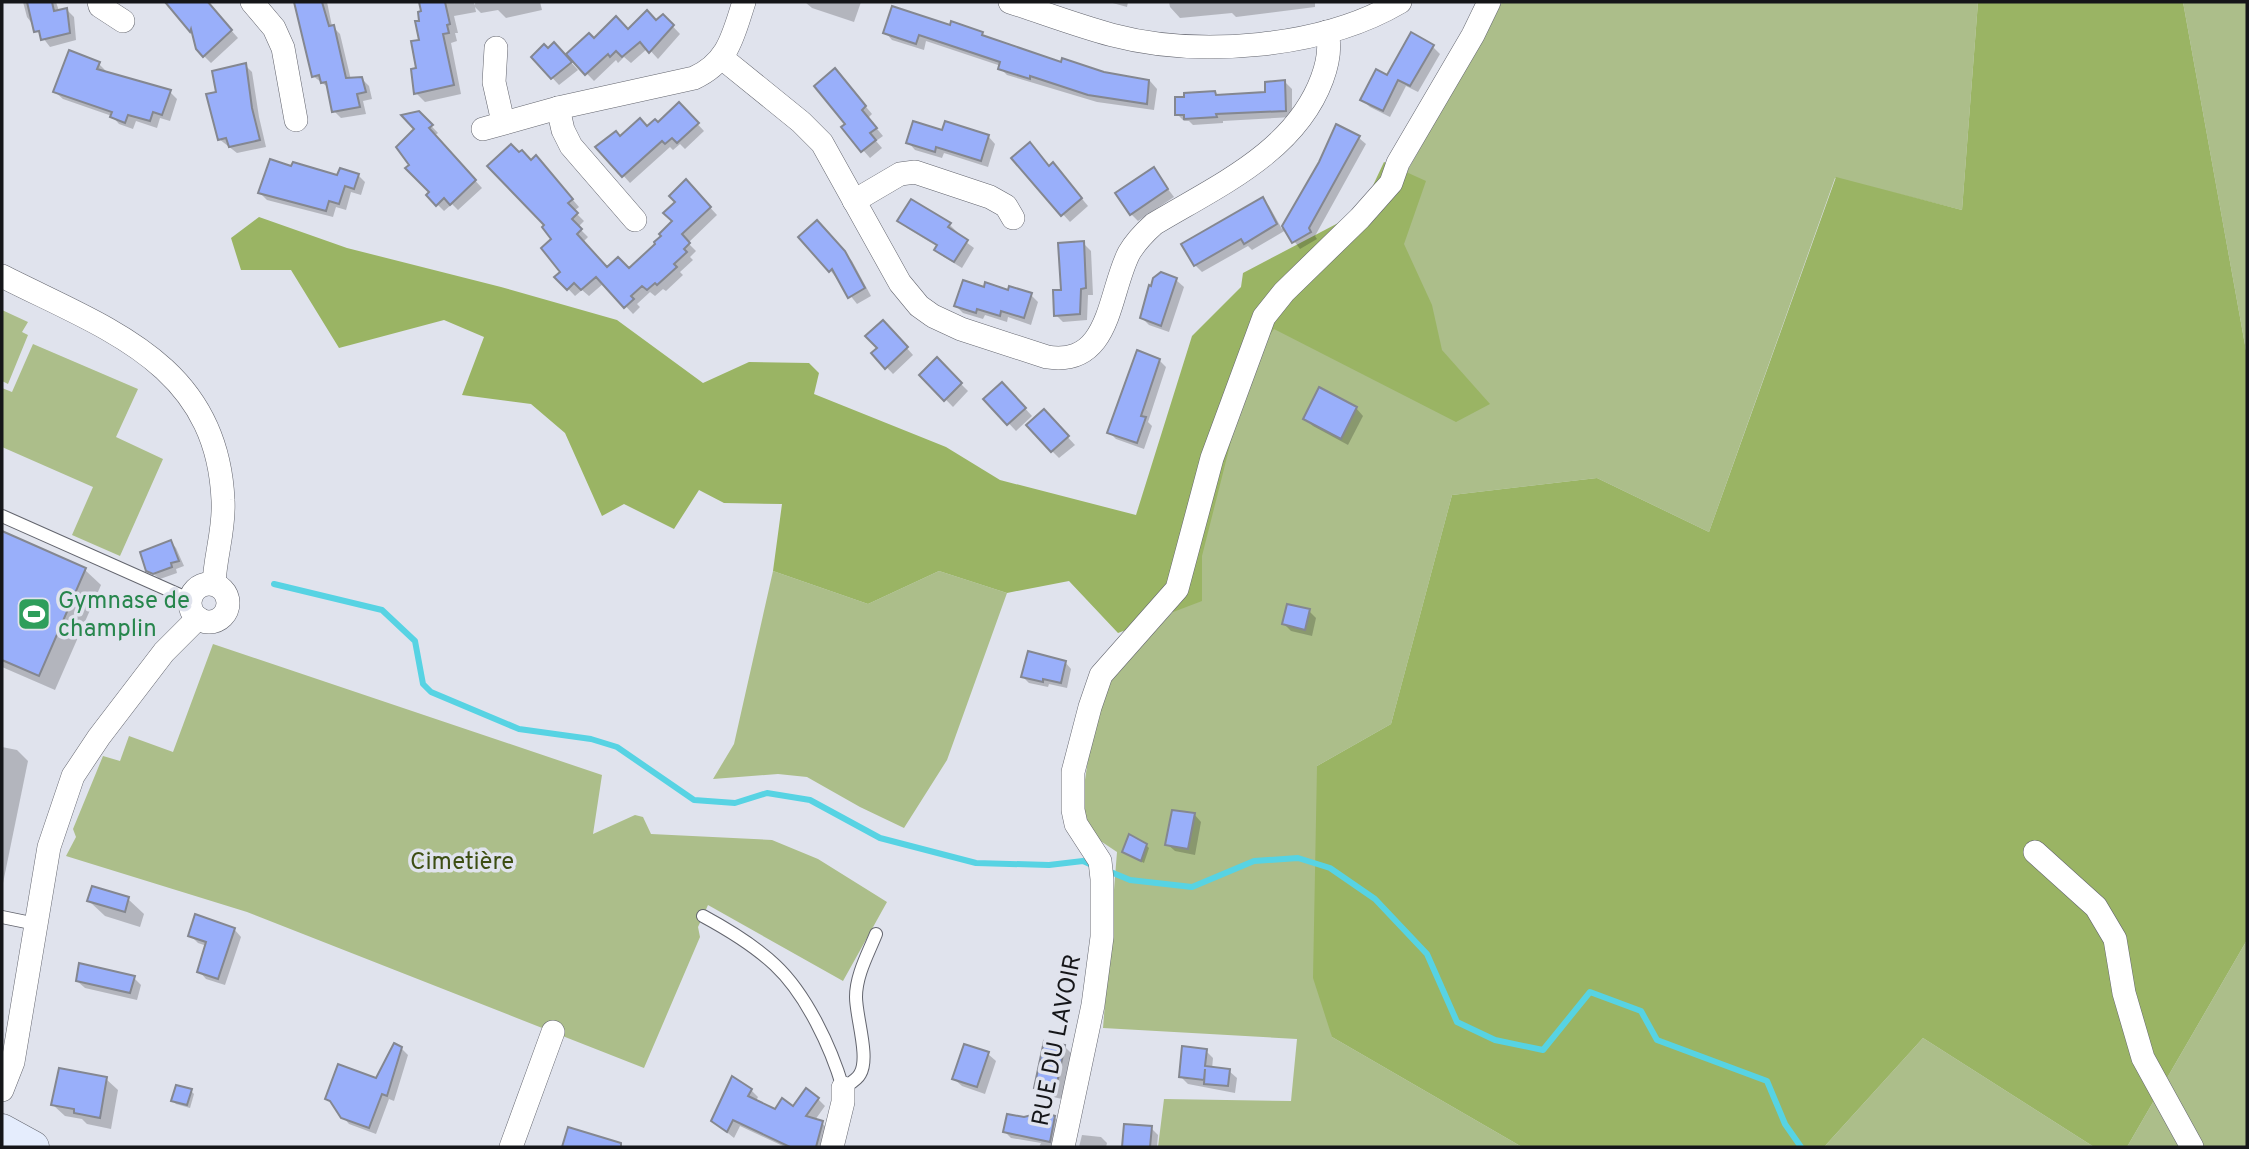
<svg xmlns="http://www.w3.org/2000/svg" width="2249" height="1149" viewBox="0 0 2249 1149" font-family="Overpass,sans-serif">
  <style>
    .green { fill: #acbe8a }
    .forest { fill: #9ab464 }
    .shadow { fill: #0003 }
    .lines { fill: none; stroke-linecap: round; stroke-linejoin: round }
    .stream { stroke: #57d3e3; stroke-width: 6 }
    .building { fill: #99affa; stroke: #848790; stroke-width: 2 }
    .lane-casing { stroke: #63656e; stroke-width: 14 }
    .street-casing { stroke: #63656e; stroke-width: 24 }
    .secondary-casing { stroke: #63656e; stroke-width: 33 }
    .lane { stroke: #fff; stroke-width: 12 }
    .street { stroke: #fff; stroke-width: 23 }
    .secondary { stroke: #e5edfd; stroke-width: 32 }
    .labels { text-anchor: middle; stroke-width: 7; stroke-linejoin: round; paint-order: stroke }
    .leisure-label { font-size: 24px; fill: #27864d; stroke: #e0e3ed; text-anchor: start }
    .park-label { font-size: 24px; fill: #3d4e13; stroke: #e0e3ed }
    .street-label { font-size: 24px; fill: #151619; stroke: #e0e3ed }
  </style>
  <rect width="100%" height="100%" fill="#e0e3ed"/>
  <g class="green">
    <polygon points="1502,2 1978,2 1962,210 1835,178 1709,532 1597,478 1452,495 1391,724 1317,766 1332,1037 1522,1147 1158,1147 1164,1099 1291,1101 1297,1039 1103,1028 1117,852 1090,834 1081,807 1095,712 1117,667 1193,592 1209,359 1395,193"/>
    <polygon points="2183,2 2247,2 2247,356"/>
    <polygon points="2,310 28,322 22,332 28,335 8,384 2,381"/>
    <polygon points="33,344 138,389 116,437 163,459 120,556 72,535 93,487 2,447 2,388 12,392"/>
    <polygon points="773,571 868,604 939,571 1007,593 947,760 904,828 860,807 807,777 778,774 713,779 734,744"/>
    <polygon points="213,644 602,775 593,834 635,815 643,817 651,834 772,840 818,859 887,902 843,981 708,905 698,927 700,937 644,1068 247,912 66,856 76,837 73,829 103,756 120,761 129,736 173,752"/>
    <polygon points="2247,940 2247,1147 2127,1147"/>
    <polygon points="1923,1038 2094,1147 1824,1147"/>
  </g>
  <g class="forest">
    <polygon points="1978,2 2183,2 2247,356 2247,940 2127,1147 2094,1147 1923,1038 1824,1147 1522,1147 1332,1037 1313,978 1317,766 1391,724 1452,495 1597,478 1709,532 1836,177 1962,210"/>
    <polygon points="1384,162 1426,181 1404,244 1432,305 1442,350 1490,404 1456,422 1274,329 1251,362 1202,556 1202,601 1118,633 1069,581 1007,593 939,571 868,604 773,571 782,504 724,503 699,490 674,529 624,504 602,516 565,433 531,404 462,395 484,337 444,320 339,348 291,270 241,270 231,238 259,217 347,248 501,287 617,320 703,383 749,362 809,363 819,373 814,394 946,447 1000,480 1136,515 1192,336 1241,287 1243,273 1361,211"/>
  </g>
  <g class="shadow">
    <polygon points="23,2 56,2 59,11 67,10 74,17 76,40 50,47 27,17"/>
    <polygon points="166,2 206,2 238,38 211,63 204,56 194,33"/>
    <polygon points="296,2 327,2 332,26 340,34 351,80 362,79 369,86 372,99 363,101 366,114 341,118 334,111 329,88 313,76"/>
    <polygon points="421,2 474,2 474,5 476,2 540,2 542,10 506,18 498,10 481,13 475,7 476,12 454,16 458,33 455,33 457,41 451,43 461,94 425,102 416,93 423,13"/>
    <polygon points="805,2 861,2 854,22 812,8"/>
    <polygon points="1109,2 1128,2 1127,7"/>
    <polygon points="1169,2 1315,2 1315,7 1236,17 1232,13 1180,18 1170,7"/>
    <polygon points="663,16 680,34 658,59 648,48 631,63 624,57 618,63 616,60 594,81 570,56 567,58 578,70 559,85 533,57 548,50 566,57 589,35 594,40 656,22"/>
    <polygon points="951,27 982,34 987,38 1062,64 1150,81 1157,89 1154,110 1097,102 1007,75 1000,68 1001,66 926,41 924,50 892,40 885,32"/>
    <polygon points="1433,47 1440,54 1418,92 1406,86 1390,117 1370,107 1362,100"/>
    <polygon points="99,64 106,71 105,73 170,92 177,99 170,121 160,118 157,128 136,121 133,129 119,124 112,116 63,99 55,92"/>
    <polygon points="245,65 252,72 259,117 266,147 237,153 219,139 219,93"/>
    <polygon points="842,78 872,114 868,118 883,136 876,141 882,148 870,158 843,127 847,124"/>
    <polygon points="1285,82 1292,89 1292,117 1223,121 1223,123 1193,125 1189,121 1184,121 1177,114 1215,93 1218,96 1267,93"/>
    <polygon points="679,104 704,131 685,149 680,144 673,150 670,147 630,183 598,147 658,124"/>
    <polygon points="419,113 438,133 434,136 482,188 458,210 452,204 444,211 428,195 431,192 412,165"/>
    <polygon points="988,136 995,144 988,167 944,153 942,158 915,150 908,142"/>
    <polygon points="1359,138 1366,144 1315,236 1317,239 1300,249 1286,230 1252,250 1248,246 1202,272 1195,265 1263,200 1269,206 1282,229 1320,163"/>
    <polygon points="1013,159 1060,172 1088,206 1070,222"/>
    <polygon points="531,162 543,165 579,207 574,211 584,221 578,227 588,237 583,242 607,269 629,271 658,244 674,222 693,189 717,215 688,243 696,251 690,257 693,260 680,272 683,275 666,291 663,289 655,296 650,292 637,304 640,307 633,314 604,283 589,296 582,290 575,296 557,277 563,272 554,239 547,225"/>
    <polygon points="1153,169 1174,197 1138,221 1131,214"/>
    <polygon points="358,175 365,182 361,195 351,192 346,210 336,207 333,217 267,200 260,193"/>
    <polygon points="899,221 949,224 957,232 955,234 974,248 962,268 944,257 936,250 938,247 907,228"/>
    <polygon points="824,230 852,261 871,296 857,304 830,270"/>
    <polygon points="1083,243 1091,251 1093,295 1088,295 1087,320 1063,322 1056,315 1063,292"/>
    <polygon points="1176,280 1184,287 1169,332 1149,325 1142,318"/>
    <polygon points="985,289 1031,295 1038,302 1031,325 1008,317 1007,322 985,315 983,319 963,313 956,306"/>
    <polygon points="890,329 913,355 893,374 874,354 879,349"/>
    <polygon points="937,360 968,391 953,407 922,375"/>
    <polygon points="1159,360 1166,367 1148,422 1152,426 1144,449 1116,439 1109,432"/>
    <polygon points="1009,391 1032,416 1016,431 986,399"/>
    <polygon points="1356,408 1363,416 1348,445 1313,426 1305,419"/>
    <polygon points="1051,419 1075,445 1059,458 1052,451"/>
    <polygon points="2,533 85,570 101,585 55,690 2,667"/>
    <polygon points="171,542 176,548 184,566 176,569 177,573 160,579 148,570"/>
    <polygon points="1309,611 1316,618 1312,636 1291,631 1284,624"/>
    <polygon points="1065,662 1071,669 1067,688 1049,684 1048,687 1029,683 1023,677"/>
    <polygon points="2,747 17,750 28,761 2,888"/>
    <polygon points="1194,814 1201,822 1195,855 1175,851 1167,844"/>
    <polygon points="1146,845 1149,848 1144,863 1127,854"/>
    <polygon points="128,899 144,914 140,927 105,916 89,901"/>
    <polygon points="234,929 241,937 225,985 206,979 199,971 207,946 198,943 190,935"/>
    <polygon points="134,978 141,985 137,1000 85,988 77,981"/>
    <polygon points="965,1046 988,1054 996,1061 985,1094 962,1086 954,1079"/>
    <polygon points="1064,1046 1072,1054 1062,1099 1044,1095 1036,1087"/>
    <polygon points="401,1048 408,1055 394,1101 389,1099 376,1134 349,1124 327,1098 377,1080"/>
    <polygon points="1206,1051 1213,1058 1212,1069 1229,1071 1237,1078 1235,1093 1188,1084 1181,1077"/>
    <polygon points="106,1079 118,1090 111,1129 87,1124 82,1119 65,1116 53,1105"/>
    <polygon points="751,1090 758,1097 756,1101 776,1111 794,1108 818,1099 825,1106 815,1120 822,1123 829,1130 823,1147 785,1147 740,1126 734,1138 713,1121"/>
    <polygon points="191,1091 194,1094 190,1108 176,1104 173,1101"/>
    <polygon points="1054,1117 1060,1123 1055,1147 1039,1147 1041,1143 1011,1138 1005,1132 1024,1119"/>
    <polygon points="1126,1126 1151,1128 1158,1135 1157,1147 1124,1147"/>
    <polygon points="1082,1135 1101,1137 1107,1143 1106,1147 1079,1147"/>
  </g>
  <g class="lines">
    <g class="stream">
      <polyline points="274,584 382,610 415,641 423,684 431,692 519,729 591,739 617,747 694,800 735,803 767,793 810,800 880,838 976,863 1049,865 1083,861 1092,865"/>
      <polyline points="1106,870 1130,880 1192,887 1254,861 1298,858 1330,868 1375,899 1427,954 1457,1022 1495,1040 1543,1050 1590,992 1641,1011 1657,1040 1767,1081 1785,1124 1801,1147"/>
    </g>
  </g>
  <g class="building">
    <polygon points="27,2 52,2 54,11 67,8 70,33 41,40 39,31 34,32"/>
    <polygon points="165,2 208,2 232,30 203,57 196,49 191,29 190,32"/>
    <polygon points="294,2 322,2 329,26 334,25 346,78 362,77 366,92 357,94 360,107 332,112 326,82 321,83 319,75 312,77"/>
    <polygon points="419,2 445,2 450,24 447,25 449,33 443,34 454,85 414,94 411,69 416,68 411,41 419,40 415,21 419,21 418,12 421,11"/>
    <polygon points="892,6 950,25 951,21 983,32 982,35 1061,62 1062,58 1104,72 1149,80 1147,104 1088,95 1030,76 1030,79 998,69 1000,62 919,35 916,44 883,33"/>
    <polygon points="647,10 656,20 663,14 674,25 649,53 640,42 622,57 616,51 610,57 608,54 585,75 566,54 589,33 594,38 616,16 628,29"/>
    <polygon points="1411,32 1434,45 1410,86 1398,80 1383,111 1360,100 1376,69 1387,75"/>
    <polygon points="554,42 572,62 551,79 531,57 544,44 548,48"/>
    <polygon points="69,50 100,62 97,69 171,90 162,115 153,112 150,121 128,115 125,123 110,117 112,112 53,92"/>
    <polygon points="246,63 252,108 260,140 229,147 226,138 218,140 206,94 216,92 212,71"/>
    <polygon points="835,68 866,106 862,110 877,128 870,133 876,140 861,152 841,127 845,124 814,86"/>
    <polygon points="1285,80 1286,111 1216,114 1217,117 1184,119 1184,115 1175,115 1175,97 1184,97 1184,93 1215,91 1216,95 1265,92 1265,82"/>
    <polygon points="679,102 699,123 677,143 672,138 665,144 662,141 622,177 595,147 616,131 620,136 640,118 647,126 655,119 658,122"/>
    <polygon points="419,111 433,125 429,128 476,180 450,205 444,198 436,206 426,195 429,192 405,168 409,165 396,147 414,129 401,115"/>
    <polygon points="913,121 942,130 945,121 989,135 981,161 936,147 935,152 906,143"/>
    <polygon points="1336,124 1360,136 1309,228 1311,232 1292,243 1282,226 1319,162"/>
    <polygon points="1030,142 1049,166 1053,162 1082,198 1061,216 1011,158"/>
    <polygon points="511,144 519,152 522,150 531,160 536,155 573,199 568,203 578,213 572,219 582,229 577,234 607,267 618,257 629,268 655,244 654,242 661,236 659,234 672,221 663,213 675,202 669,196 686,179 711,207 682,234 690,243 684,249 687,252 674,264 677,267 657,285 655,283 647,290 642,286 631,296 634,299 624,308 596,277 581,290 574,283 567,290 554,277 560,272 541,248 551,239 542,227 544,225 487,166"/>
    <polygon points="270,159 291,166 293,162 337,175 340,168 359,174 354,189 345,186 339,204 329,201 326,211 258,193"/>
    <polygon points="1154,167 1168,189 1130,215 1115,193"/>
    <polygon points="1263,197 1277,224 1244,244 1241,239 1194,266 1181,244"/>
    <polygon points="911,199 951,223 948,227 968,240 954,262 934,250 937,245 897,221"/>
    <polygon points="817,220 845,251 865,288 848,298 832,269 829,272 798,237"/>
    <polygon points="1084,241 1086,288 1081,289 1080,314 1054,316 1053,290 1061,290 1058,243"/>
    <polygon points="1161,272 1177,278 1161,326 1140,318 1149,285 1151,286 1153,278"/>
    <polygon points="963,280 984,287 985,282 1008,290 1009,286 1032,293 1024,318 1001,311 1000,316 977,309 976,313 954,306"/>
    <polygon points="883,320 908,347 885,369 871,353 877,348 865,336"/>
    <polygon points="1137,350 1160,359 1141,416 1146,417 1137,443 1107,433"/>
    <polygon points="937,357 962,383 944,401 919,375"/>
    <polygon points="1002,382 1026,408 1007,425 983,399"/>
    <polygon points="1319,387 1357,407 1341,439 1303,419"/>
    <polygon points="1044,409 1069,436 1051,452 1026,425"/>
    <polygon points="2,531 86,568 39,676 2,660"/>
    <polygon points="171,540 179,561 171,563 172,567 153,574 146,571 140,552"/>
    <polygon points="1287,604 1310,609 1305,630 1282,624"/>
    <polygon points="1028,651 1066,661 1061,683 1043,679 1043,682 1021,677"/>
    <polygon points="1172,810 1195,813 1188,849 1165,845"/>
    <polygon points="1129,834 1147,844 1141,861 1122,852"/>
    <polygon points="92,886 129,897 125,912 87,901"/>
    <polygon points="195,914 235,928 218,979 197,972 206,942 188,936"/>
    <polygon points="79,963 135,976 130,993 76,981"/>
    <polygon points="1044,1041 1065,1045 1055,1093 1034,1088"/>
    <polygon points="394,1043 402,1047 387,1096 382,1094 369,1128 341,1118 330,1101 325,1099 338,1064 376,1078"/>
    <polygon points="964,1044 989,1052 977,1087 952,1079"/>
    <polygon points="1182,1046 1207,1049 1205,1066 1230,1069 1228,1086 1204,1084 1205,1069 1204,1080 1179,1077"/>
    <polygon points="59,1068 107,1077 100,1118 74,1113 74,1109 51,1105"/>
    <polygon points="732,1076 752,1089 748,1096 775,1109 782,1098 793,1106 806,1088 819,1098 806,1116 823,1121 816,1147 790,1147 733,1120 727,1132 711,1121"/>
    <polygon points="176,1085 192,1089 187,1105 171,1101"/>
    <polygon points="1044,1112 1055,1116 1050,1142 1003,1132 1007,1114 1024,1117"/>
    <polygon points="1124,1124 1152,1126 1150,1147 1122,1147"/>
    <polygon points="568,1127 621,1143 621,1147 562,1147"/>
  </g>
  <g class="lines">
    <defs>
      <g id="lane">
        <polyline points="2,516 182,596 190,597"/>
        <path d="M703 916C727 929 755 946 775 965 806 994 831 1047 843 1088 849 1084 857 1080 860 1074 870 1058 856 1017 856 997 856 975 868 954 876 934"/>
        <polyline points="2,917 36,924"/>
      </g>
      <g id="street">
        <polyline points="99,2 100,6 123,21"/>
        <polyline points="252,2 274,28 283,48 296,120"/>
        <path d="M1010 2C1044 13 1078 26 1112 35 1199 58 1322 48 1400 2"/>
        <polyline points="496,48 494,82 503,122"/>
        <path d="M722 58 801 122 822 143 900 283 919 306 933 316 961 329 1047 357C1111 367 1108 294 1129 253 1136 241 1144 233 1154 224 1217 186 1295 152 1322 79 1328 63 1331 48 1327 32"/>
        <polyline points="558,108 563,130 571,146 635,220"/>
        <path d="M483 129 558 108 694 78C729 62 733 35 744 2"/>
        <polyline points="854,201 900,174 915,172 990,197 1006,206 1013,218"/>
        <path d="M2 276C106 329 217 363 223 500 225 528 215 556 214 584"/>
        <circle cx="209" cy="603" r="19"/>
        <polyline points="2035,852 2096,907 2115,939 2124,993 2143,1058 2192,1147"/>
        <polyline points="2,1090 13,1062 49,847 73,776 99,737 164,652 198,618"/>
        <polyline points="511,1147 553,1032"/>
        <polyline points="832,1147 843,1102 843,1088"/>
        <polyline points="1063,1147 1093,1005 1102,937 1102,879 1100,861 1076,824 1073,810 1073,772 1090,707 1101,675 1177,589 1212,458 1264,317 1284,292 1360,218 1391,183 1398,163 1473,35 1489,2"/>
      </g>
      <polyline id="secondary" points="2,1130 33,1147"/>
    </defs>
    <use href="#lane" class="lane-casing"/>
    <use href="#street" class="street-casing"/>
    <use href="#secondary" class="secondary-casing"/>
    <use href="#lane" class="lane"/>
    <use href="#street" class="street"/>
    <use href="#secondary" class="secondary"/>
  </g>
  <defs>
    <symbol id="stadium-square" viewBox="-11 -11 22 22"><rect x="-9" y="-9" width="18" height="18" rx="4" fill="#2e9e5b" stroke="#e0e3ed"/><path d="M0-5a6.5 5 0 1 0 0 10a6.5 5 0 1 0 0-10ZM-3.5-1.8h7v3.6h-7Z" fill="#fff"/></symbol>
  </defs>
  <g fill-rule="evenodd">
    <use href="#stadium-square" x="15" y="595" width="38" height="38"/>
  </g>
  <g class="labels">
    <g class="leisure-label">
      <text x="58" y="608">Gymnase de<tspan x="58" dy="28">champlin</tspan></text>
    </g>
    <g class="park-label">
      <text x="462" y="869">Cimetière</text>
    </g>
    <g class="street-label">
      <text transform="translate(1056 1040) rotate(-79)" y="8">RUE DU LAVOIR</text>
    </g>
  </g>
  <rect width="2249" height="1149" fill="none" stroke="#151619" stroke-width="7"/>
</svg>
